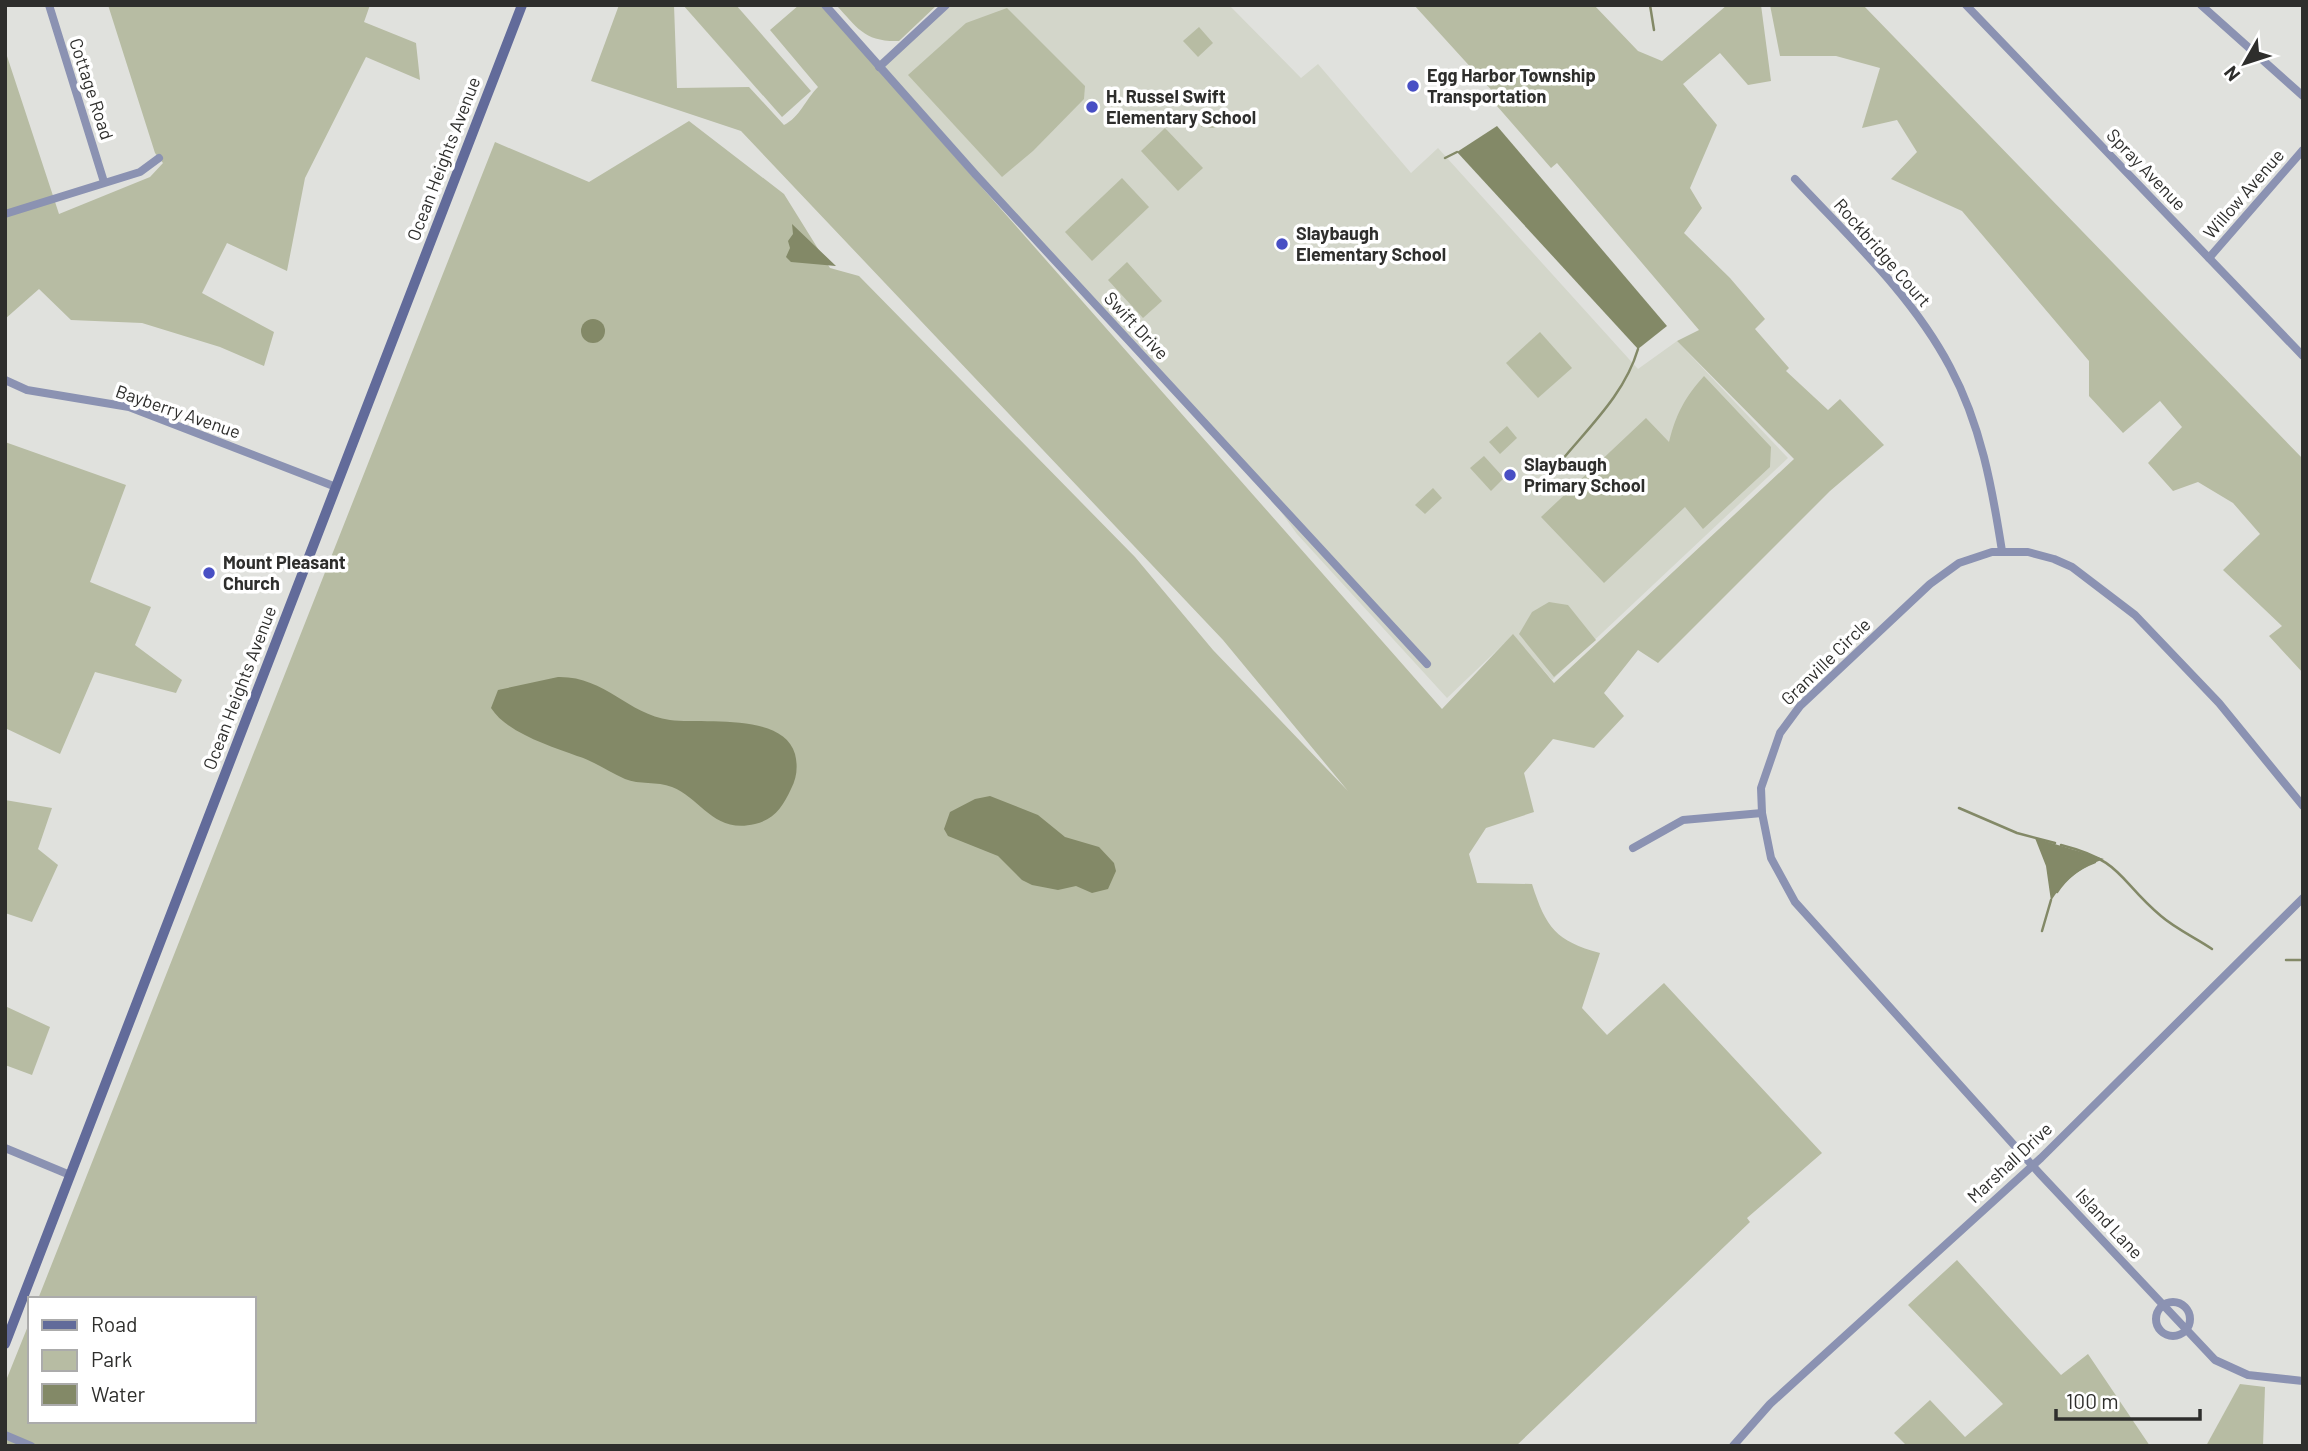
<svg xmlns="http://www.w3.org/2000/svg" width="2308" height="1451" viewBox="0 0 2308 1451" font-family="Barlow,sans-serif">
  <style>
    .built { fill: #d3d6ca }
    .green { fill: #b7bca3 }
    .water { fill: #838967 }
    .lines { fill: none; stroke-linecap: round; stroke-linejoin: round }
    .stream { stroke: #838967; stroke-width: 2.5 }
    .minor { stroke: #8b92b2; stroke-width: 8 }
    .secondary { stroke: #626b9a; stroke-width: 10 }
    .poi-dot { fill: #484fc4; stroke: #fff; stroke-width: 2.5 }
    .labels { text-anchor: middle; stroke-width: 7; stroke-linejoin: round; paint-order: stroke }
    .poi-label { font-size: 18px; font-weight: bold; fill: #2e2e2c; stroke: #fff; text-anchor: start }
    .street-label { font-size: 18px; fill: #2e2e2c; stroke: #fff }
  </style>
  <rect width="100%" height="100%" fill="#e0e1dd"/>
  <polygon class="built" points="946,5 1229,5 1301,78 1318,64 1411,173 1438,148 1638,369 1677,341 1788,458 1552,680 1513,635 1447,698 1297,534 1266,491 879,67"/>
  <g class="green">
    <polygon points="108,5 370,5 364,22 416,43 420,80 366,57 305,178 287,271 227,243 202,293 274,332 264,366 220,347 142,323 71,320 39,289 5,319 5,50 59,214 150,177 163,163 155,153"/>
    <path d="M619 5H674L677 88 749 87 784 125C800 117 805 100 818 87L770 30 799 5H821L1442 709 1513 634 1554 683 1794 459 1677 341 1699 330 1557 163 1551 168 1490 98 1495 94 1414 5H1594L1638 51 1662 61 1727 5H1761L1771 81 1748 85 1720 53 1683 84 1717 125 1690 188 1702 208 1684 233 1730 278 1765 319 1755 329 1789 368 1786 371 1828 410 1840 399 1884 445 1830 491 1658 663 1638 650 1604 693 1624 716 1594 748 1553 739 1524 773 1534 812 1486 828 1469 854 1477 883 1532 884C1546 928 1556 941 1600 953L1582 1008 1607 1035 1664 983 1822 1153 1747 1218 1750 1222 1516 1446H5V1383L30 1321V1421H254V1299H38L495 142 589 182 689 121 784 194 830 268 859 276 1135 557 1213 650 1348 791 1223 640 741 131 591 81Z"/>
    <polygon points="683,5 736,5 811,91 782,117"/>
    <path d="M836 5H937L899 41C864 42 858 28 836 5Z"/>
    <polygon points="1770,5 1863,5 2303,459 2303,673 2269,636 2282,626 2223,570 2260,534 2233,503 2198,482 2173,491 2148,463 2182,427 2160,401 2123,433 2089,396 2089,361 1962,211 1891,179 1917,152 1897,120 1862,128 1880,68 1836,56 1780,56"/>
    <polygon points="1007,8 1085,86 1084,99 1033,151 1002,177 908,75 966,23"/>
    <polygon points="1199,27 1213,43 1198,57 1183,41"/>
    <polygon points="1211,110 1223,114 1222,124 1213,128 1201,127 1201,115"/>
    <polygon points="1165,128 1203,168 1178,191 1141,151"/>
    <polygon points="1122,178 1149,207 1092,261 1065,232"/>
    <polygon points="1127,262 1162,301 1143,318 1108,280"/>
    <polygon points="1540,332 1572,368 1538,398 1506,363"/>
    <path d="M1704 376 1771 447 1770 467 1703 529 1685 507 1604 583 1541 517 1646 418 1669 442C1676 414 1685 397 1704 376Z"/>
    <polygon points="1507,426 1517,438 1500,454 1489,442"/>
    <polygon points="5,442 126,485 90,582 151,607 135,645 182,680 176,693 95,672 60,754 5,728"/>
    <polygon points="1484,456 1504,478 1491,491 1470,468"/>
    <polygon points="1433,488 1442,498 1425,514 1415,505"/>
    <polygon points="1549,602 1568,605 1596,640 1554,677 1519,634 1532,612"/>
    <polygon points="5,800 52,808 38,849 58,865 32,922 5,913"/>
    <polygon points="5,1006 50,1027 32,1075 5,1065"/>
    <polygon points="1957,1260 2061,1375 2088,1354 2150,1446 1907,1446 1894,1433 1930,1400 1965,1437 2003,1404 1908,1305"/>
    <polygon points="2240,1384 2265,1387 2263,1446 2206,1446"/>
  </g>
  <g class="water">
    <polygon points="1497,126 1667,326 1638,349 1457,152"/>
    <polygon points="792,224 836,266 791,262 786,257 790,248 788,241 793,234"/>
    <circle cx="593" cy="331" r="12"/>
    <path d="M558 677C605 676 627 714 670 720 702 724 783 712 795 754 798 766 797 778 791 789 783 806 775 819 755 824 713 834 701 798 672 787 657 781 639 785 625 779 609 772 594 761 577 756 550 746 507 733 491 708L498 690Z"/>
    <polygon points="990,796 1038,815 1065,837 1099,847 1114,863 1116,871 1108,889 1092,893 1076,886 1058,890 1032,885 1022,880 998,856 948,836 944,829 950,812 975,799"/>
    <path d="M2035 838 2104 859C2079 868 2065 879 2051 901L2046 866Z"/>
  </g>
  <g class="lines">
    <g class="stream">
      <polyline points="1650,5 1654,30"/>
      <polyline points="1445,158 1457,152"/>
      <path d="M1562 460C1591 425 1625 393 1638 349"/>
      <polyline points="1959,808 2017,833 2055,843"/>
      <path d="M2061 845C2124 861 2118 880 2161 916 2176 929 2196 938 2212 949"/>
      <path d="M2057 892C2066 878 2079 868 2095 862"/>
      <polyline points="2042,931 2051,900"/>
      <polyline points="2286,960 2303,960"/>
    </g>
    <g class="minor">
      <polyline points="49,5 104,182"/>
      <polyline points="825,5 975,174 1427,664"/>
      <polyline points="1966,5 2303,356"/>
      <polyline points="2201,5 2303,96"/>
      <polyline points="879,67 946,5"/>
      <path d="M1795 179C1850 238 1912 295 1950 367 1981 425 1992 487 2002 551"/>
      <polyline points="5,214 140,172 159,158"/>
      <polyline points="2209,258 2303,150"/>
      <polyline points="5,380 27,390 129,407 336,487"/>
      <polyline points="2303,806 2219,703 2135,615 2072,567 2054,559 2028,552 1992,552 1959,563 1930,584 1800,706 1780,733 1761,788 1762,813 1771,858 1795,902 2040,1174 2215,1360 2248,1375 2303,1381"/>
      <polyline points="1633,848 1683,820 1762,813"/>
      <polyline points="5,1148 70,1175"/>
      <circle cx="2173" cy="1319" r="17"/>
      <polyline points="5,1435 31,1446"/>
      <polyline points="1733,1446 1770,1404 2041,1158 2303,898"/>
    </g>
    <polyline class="secondary" points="5,1344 522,5"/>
  </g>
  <g class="poi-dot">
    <circle cx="1413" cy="86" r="7"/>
    <circle cx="1092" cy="107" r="7"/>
    <circle cx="1282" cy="244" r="7"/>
    <circle cx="1510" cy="475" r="7"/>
    <circle cx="209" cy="573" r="7"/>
  </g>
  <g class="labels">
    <g class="poi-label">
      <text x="1427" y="82">Egg Harbor Township<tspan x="1427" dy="21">Transportation</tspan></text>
      <text x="1106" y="103">H. Russel Swift<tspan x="1106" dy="21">Elementary School</tspan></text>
      <text x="1296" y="240">Slaybaugh<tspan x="1296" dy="21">Elementary School</tspan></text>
      <text x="1524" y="471">Slaybaugh<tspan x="1524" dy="21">Primary School</tspan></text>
      <text x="223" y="569">Mount Pleasant<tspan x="223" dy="21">Church</tspan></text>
    </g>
    <g class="street-label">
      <text transform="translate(91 89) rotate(72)" y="6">Cottage Road</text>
      <text transform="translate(444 159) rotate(-69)" y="6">Ocean Heights Avenue</text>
      <text transform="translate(2146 170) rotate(46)" y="6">Spray Avenue</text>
      <text transform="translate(2244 194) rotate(-49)" y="6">Willow Avenue</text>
      <text transform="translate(1882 253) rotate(49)" y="6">Rockbridge Court</text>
      <text transform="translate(1136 326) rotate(47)" y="6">Swift Drive</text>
      <text transform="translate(178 412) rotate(19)" y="6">Bayberry Avenue</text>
      <text transform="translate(1826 662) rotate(-44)" y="6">Granville Circle</text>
      <text transform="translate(240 688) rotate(-69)" y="6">Ocean Heights Avenue</text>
      <text transform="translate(2010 1163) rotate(-43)" y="6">Marshall Drive</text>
      <text transform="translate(2109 1224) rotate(47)" y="6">Island Lane</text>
    </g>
  </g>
  <rect width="2308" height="1451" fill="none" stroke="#2e2e2c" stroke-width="14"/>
  <rect x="28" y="1297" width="228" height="126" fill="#ffffff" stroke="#ababab" stroke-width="2"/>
  <rect x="42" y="1320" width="35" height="10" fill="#626b9a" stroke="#ababab" stroke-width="2"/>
  <text x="91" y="1332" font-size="21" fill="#2e2e2c">Road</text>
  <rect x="42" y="1350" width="35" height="21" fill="#b7bca3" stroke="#ababab" stroke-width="2"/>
  <text x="91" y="1367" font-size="21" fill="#2e2e2c">Park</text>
  <rect x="42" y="1384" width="35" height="21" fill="#838967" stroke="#ababab" stroke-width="2"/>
  <text x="91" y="1402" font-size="21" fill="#2e2e2c">Water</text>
  <g transform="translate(2245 63) rotate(231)" stroke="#ffffff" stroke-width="5" paint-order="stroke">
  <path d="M0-5L12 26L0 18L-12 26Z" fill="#2e2e2c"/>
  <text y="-10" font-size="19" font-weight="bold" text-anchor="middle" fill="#2e2e2c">N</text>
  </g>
  <path d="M2056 1409v10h144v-10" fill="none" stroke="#2e2e2c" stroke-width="3.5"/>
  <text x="2066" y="1409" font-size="21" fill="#2e2e2c" stroke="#ffffff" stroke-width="5" paint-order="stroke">100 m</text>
</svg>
